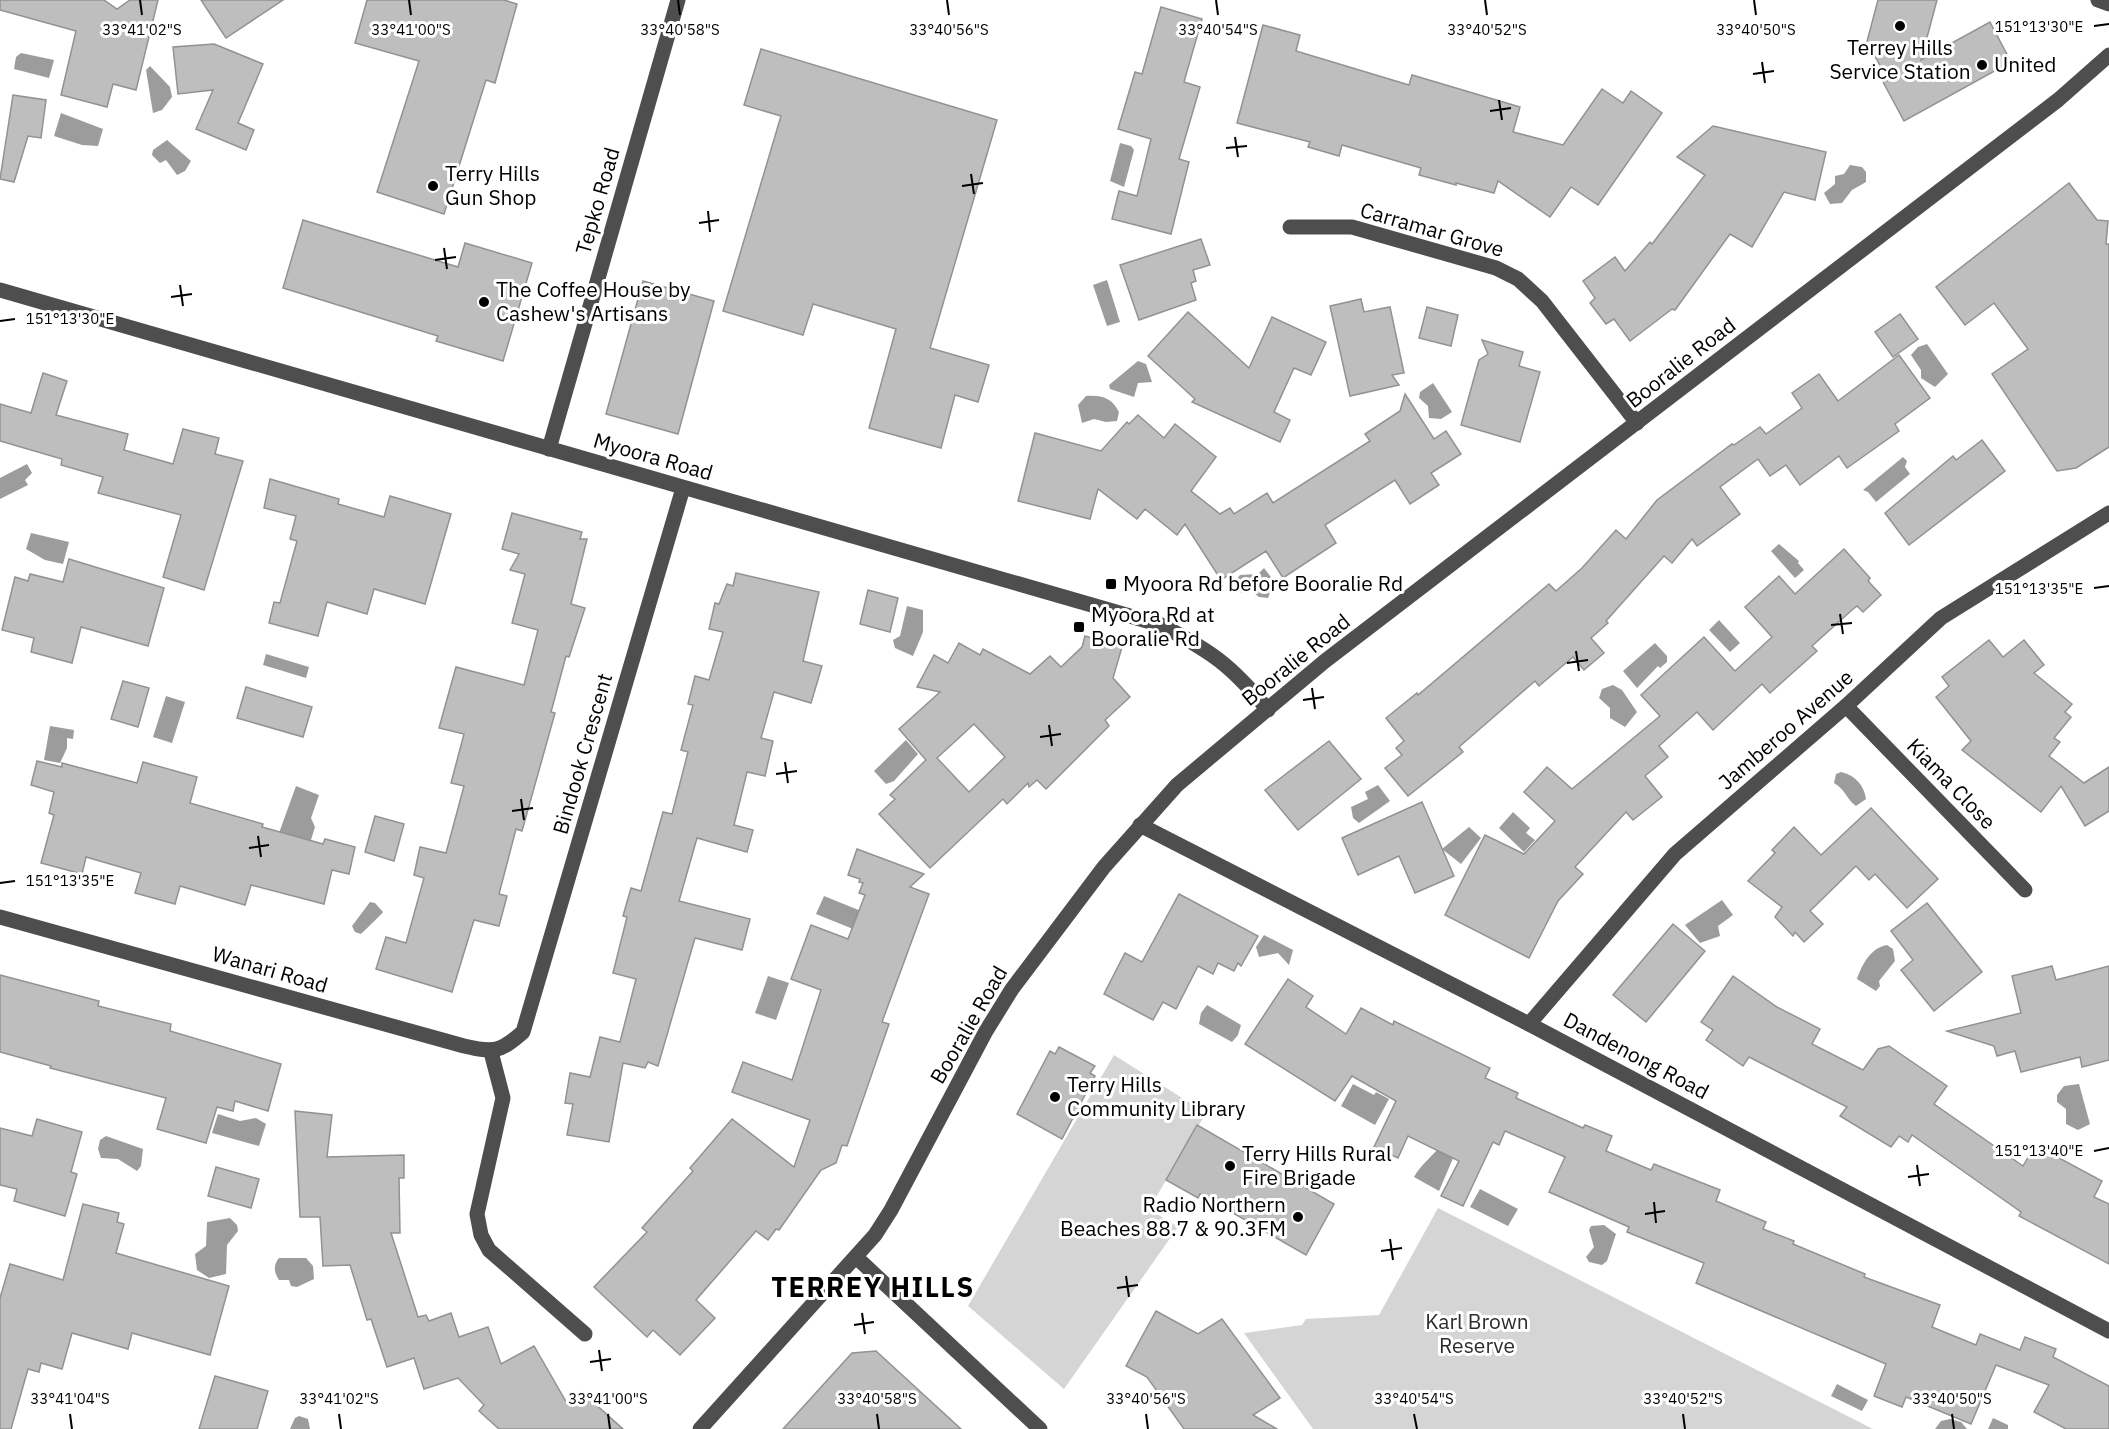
<svg xmlns="http://www.w3.org/2000/svg" width="2109" height="1429" viewBox="0 0 2109 1429" font-family="'IBM Plex Sans',sans-serif">
  <style>
    .green { fill: #d5d5d5 }
    .water { fill: #9c9c9c }
    .building { fill: #bebebe; stroke: #929292; stroke-width: 1.5; fill-rule: evenodd }
    .lines { fill: none; stroke-linecap: round; stroke-linejoin: round }
    .minor { stroke: #4e4e4e; stroke-width: 15 }
    .ticks { fill: none; stroke: #000; stroke-width: 2 }
    .poi-dot { fill: #000; stroke: #fff; stroke-width: 2 }
    .labels { text-anchor: middle; stroke-width: 6; stroke-linejoin: round; paint-order: stroke }
    .poi-label { font-size: 21px; fill: #000; stroke: #fff; text-anchor: start }
    .street-label { font-size: 21px; fill: #000; stroke: #fff }
    .park-label { font-size: 21px; fill: #2c2c2c; stroke: #fff }
    .district-label { font-size: 27px; font-weight: bold; letter-spacing: 1.5px; fill: #000; stroke: #fff }
    .ticks-label { font-size: 15px; text-anchor: middle; fill: #000; stroke: #fff; stroke-width: 6; stroke-linejoin: round; paint-order: stroke }
  </style>
  <rect width="100%" height="100%" fill="#fff"/>
  <g class="green">
    <polygon points="1114,1055 1206,1113 1149,1209 1178,1227 1064,1389 968,1306"/>
    <polygon points="1438,1208 1873,1429 1313,1429 1244,1333 1302,1325 1306,1319 1379,1315"/>
  </g>
  <g class="water">
    <polygon points="21,53 54,60 49,78 14,69 16,57"/>
    <polygon points="150,66 170,87 172,97 162,110 153,113 146,70"/>
    <polygon points="61,113 103,129 98,146 82,145 54,136"/>
    <polygon points="167,140 191,161 185,171 177,175 166,160 160,163 152,155 153,150"/>
    <polygon points="1120,143 1131,146 1134,150 1124,187 1110,181"/>
    <polygon points="1850,165 1862,167 1866,172 1866,182 1852,190 1842,203 1830,204 1824,193 1835,184 1835,176 1844,174"/>
    <polygon points="1107,280 1120,322 1107,326 1093,285"/>
    <polygon points="1927,344 1948,374 1935,387 1921,378 1921,370 1911,355 1918,347"/>
    <polygon points="1138,361 1146,364 1152,382 1138,383 1134,397 1110,389 1109,385"/>
    <polygon points="1433,383 1452,412 1441,419 1429,418 1428,406 1419,398 1420,392"/>
    <path d="M1086 396C1102 395 1112 398 1119 412L1117 421 1106 422 1094 419 1082 423 1078 405Z"/>
    <polygon points="1903,457 1907,461 1905,467 1910,474 1876,502 1868,492 1863,490"/>
    <polygon points="27,464 32,473 25,480 28,485 0,499 0,478"/>
    <polygon points="31,533 69,542 63,564 45,560 26,549"/>
    <polygon points="1779,544 1799,561 1798,563 1804,570 1795,578 1771,551"/>
    <polygon points="1264,568 1274,581 1268,598 1259,597 1250,590 1242,593 1237,590 1234,582 1240,575 1258,574"/>
    <polygon points="907,606 923,610 923,632 913,656 895,648 893,640 900,636"/>
    <polygon points="1719,620 1740,643 1730,652 1709,630"/>
    <polygon points="1655,643 1667,656 1667,662 1660,668 1658,666 1637,688 1623,671"/>
    <polygon points="266,654 309,667 306,678 263,665"/>
    <polygon points="1613,685 1622,690 1637,712 1625,727 1610,718 1610,708 1599,698 1602,689"/>
    <polygon points="166,696 185,702 172,743 153,737"/>
    <polygon points="50,726 74,730 73,739 67,738 67,748 60,763 44,760"/>
    <polygon points="906,740 918,754 894,781 886,784 874,771"/>
    <path d="M1841 772C1855 775 1864 785 1866 799L1856 806C1847 800 1845 789 1834 783L1836 774Z"/>
    <polygon points="1378,785 1390,801 1359,823 1353,818 1351,807 1368,799 1365,792"/>
    <polygon points="296,786 319,795 311,818 315,827 310,843 279,833"/>
    <polygon points="1513,812 1530,828 1526,833 1535,840 1524,852 1499,828"/>
    <polygon points="1469,827 1481,838 1461,864 1442,849"/>
    <polygon points="824,896 861,911 853,929 816,914"/>
    <polygon points="1722,900 1733,915 1718,926 1720,936 1700,943 1685,925"/>
    <path d="M370 902 375 903 383 912C382 914 363 932 361 934L355 932 352 926Z"/>
    <polygon points="1264,935 1293,950 1289,965 1278,953 1259,957 1256,947"/>
    <path d="M1887 945 1893 949 1895 961 1879 981 1880 986 1876 991 1857 979C1862 965 1870 948 1887 945Z"/>
    <polygon points="768,976 789,983 776,1020 755,1013"/>
    <polygon points="1207,1005 1241,1025 1238,1035 1232,1042 1199,1024 1201,1013"/>
    <polygon points="1353,1084 1374,1095 1376,1092 1389,1099 1375,1125 1341,1106"/>
    <polygon points="2079,1084 2090,1124 2078,1130 2066,1124 2066,1109 2057,1102 2057,1095 2064,1086"/>
    <polygon points="218,1114 240,1121 256,1118 266,1124 259,1146 212,1133"/>
    <polygon points="106,1136 143,1149 141,1166 137,1171 118,1159 101,1158 98,1149 100,1140"/>
    <path d="M1443 1143 1457 1149 1439 1191 1414 1177C1421 1164 1434 1155 1443 1143Z"/>
    <polygon points="1480,1189 1518,1209 1508,1226 1470,1207"/>
    <polygon points="230,1218 237,1225 238,1231 227,1245 226,1274 209,1278 197,1270 195,1254 206,1246 207,1222"/>
    <polygon points="1604,1225 1616,1234 1607,1261 1602,1265 1589,1262 1586,1257 1594,1247 1589,1230 1591,1226"/>
    <path d="M279 1258H306L313 1266 314 1279 297 1287 291 1286 289 1280H279C274 1273 273 1265 279 1258Z"/>
    <polygon points="1837,1384 1868,1400 1862,1411 1831,1396"/>
    <polygon points="299,1416 308,1419 310,1429 290,1429 295,1418"/>
    <polygon points="1993,1418 2008,1425 2008,1429 1988,1429"/>
    <polygon points="1950,1419 1961,1422 1967,1429 1935,1429 1941,1421"/>
  </g>
  <g class="building">
    <polygon points="0,0 104,0 117,9 130,0 158,0 136,90 113,84 107,107 61,95 76,31 0,10"/>
    <polygon points="201,0 283,0 226,38"/>
    <polygon points="367,0 504,0 517,4 495,83 486,80 444,214 377,192 419,61 355,43"/>
    <polygon points="1878,0 1937,0 1921,60 1990,22 2011,62 1904,121 1883,82 1888,80 1872,51 1865,49"/>
    <polygon points="1161,7 1202,19 1184,82 1200,87 1179,159 1189,162 1171,234 1112,219 1119,191 1137,196 1151,139 1118,129 1135,72 1142,74"/>
    <polygon points="1263,25 1300,35 1296,51 1409,85 1412,75 1520,107 1513,132 1563,145 1602,89 1623,103 1631,91 1662,113 1598,205 1571,187 1550,217 1498,181 1494,193 1456,183 1456,185 1419,175 1421,168 1342,145 1339,156 1308,147 1310,142 1237,123"/>
    <polygon points="214,44 263,64 238,123 254,130 246,150 196,129 213,90 178,94 173,47"/>
    <polygon points="761,49 997,120 930,348 989,365 978,402 955,395 941,448 869,428 896,329 813,304 803,335 723,311 781,116 744,105"/>
    <polygon points="13,95 46,100 41,138 28,136 14,182 0,179"/>
    <polygon points="1713,126 1826,152 1815,200 1784,192 1752,247 1730,234 1675,310 1672,309 1630,341 1614,319 1606,324 1590,303 1595,298 1583,281 1615,257 1625,271 1650,242 1652,244 1705,175 1677,157"/>
    <polygon points="2069,183 2097,220 2108,221 2106,244 2109,244 2109,447 2076,468 2057,471 1992,374 2028,349 1994,303 1965,325 1936,287"/>
    <polygon points="303,220 458,267 465,243 532,263 503,361 436,341 438,336 283,288"/>
    <polygon points="1201,239 1210,265 1193,270 1196,281 1191,283 1196,300 1139,320 1120,265"/>
    <polygon points="643,281 714,301 678,434 606,414"/>
    <polygon points="1361,299 1364,312 1390,307 1404,373 1392,375 1399,385 1350,396 1330,306"/>
    <polygon points="1427,307 1458,315 1451,346 1419,338"/>
    <polygon points="1188,312 1249,368 1272,317 1326,342 1311,375 1294,368 1274,412 1290,420 1280,442 1192,402 1195,399 1148,356"/>
    <polygon points="1900,314 1918,339 1893,357 1875,332"/>
    <polygon points="1482,340 1523,352 1519,366 1540,372 1520,442 1461,425 1479,360 1488,354"/>
    <polygon points="1899,355 1930,398 1895,424 1899,431 1847,468 1839,456 1800,485 1786,465 1770,476 1758,459 1720,487 1740,514 1697,546 1692,539 1672,563 1664,556 1606,621 1608,623 1591,638 1604,653 1584,670 1573,657 1539,686 1535,681 1459,747 1463,752 1408,796 1385,768 1402,755 1396,748 1404,741 1386,718 1417,693 1418,695 1549,584 1556,591 1582,568 1616,530 1626,539 1657,500 1732,444 1734,445 1760,427 1766,434 1802,408 1792,393 1819,374 1838,401"/>
    <polygon points="43,373 67,381 56,415 128,434 124,450 173,464 183,429 219,438 215,454 243,461 204,590 163,577 181,515 98,493 103,477 61,465 62,459 0,441 0,404 31,413"/>
    <polygon points="1405,394 1434,439 1446,431 1461,454 1431,473 1439,485 1410,504 1395,480 1325,525 1336,543 1283,578 1266,551 1221,580 1185,524 1177,535 1145,509 1137,519 1098,489 1090,519 1018,501 1035,433 1101,451 1127,422 1129,424 1138,415 1164,438 1175,424 1216,457 1191,491 1220,514 1230,508 1234,514 1267,493 1273,503 1370,441 1365,434 1400,411"/>
    <polygon points="1982,440 2005,471 1909,545 1885,513 1953,456 1956,460"/>
    <polygon points="270,479 339,499 338,504 384,517 390,496 451,514 425,604 374,589 367,614 327,602 318,636 269,623 274,602 280,603 297,541 290,539 296,516 264,508"/>
    <polygon points="512,513 582,532 580,539 587,539 571,604 585,608 569,657 566,656 551,712 555,713 522,831 516,829 499,894 507,896 499,926 474,920 452,992 376,969 386,937 406,943 424,878 414,875 420,847 446,853 464,786 451,783 464,734 439,728 456,667 524,685 538,630 512,623 525,574 510,570 519,554 502,549"/>
    <polygon points="1844,549 1870,578 1868,581 1881,595 1863,612 1857,606 1852,610 1812,646 1817,651 1770,693 1762,684 1713,730 1697,712 1659,746 1668,757 1645,776 1662,797 1633,820 1626,812 1575,867 1583,874 1558,901 1529,958 1445,915 1485,835 1524,854 1555,821 1524,792 1547,767 1572,789 1660,716 1641,695 1704,637 1735,671 1772,637 1745,607 1779,576 1795,594"/>
    <polygon points="69,559 164,588 148,646 81,627 72,663 31,652 34,638 2,630 15,577 28,581 30,574 63,582"/>
    <polygon points="736,573 819,592 803,661 822,666 811,703 774,692 761,738 773,741 765,776 747,772 734,825 753,830 747,852 697,838 679,901 750,919 742,950 695,938 658,1066 648,1062 645,1068 623,1063 609,1142 567,1135 573,1104 565,1103 570,1073 590,1077 600,1037 620,1042 636,979 613,973 627,917 623,916 631,888 641,891 663,812 672,814 688,752 681,750 693,705 688,704 695,676 709,680 723,632 709,629 715,603 719,604 727,584 733,586"/>
    <polygon points="868,590 898,598 890,632 860,624"/>
    <path d="M1085 636 1122 647 1113 678 1130 697 1105 720 1109 726 1046 789 1037 780 1029 787 1028 783 1007 804 1003 799 930 868 879 814 895 799 890 795 926 760 899 729 940 692 917 687 934 655 948 663 959 643 980 655 983 649 1030 674 1050 656 1061 667 1082 647ZM974 724 1005 757 969 792 937 758Z"/>
    <polygon points="1989,640 2003,657 2024,640 2044,665 2034,673 2072,704 2065,712 2071,717 2054,738 2060,742 2049,756 2084,783 2109,767 2109,811 2085,826 2061,786 2041,812 1962,750 1971,741 1936,697 1949,686 1942,677"/>
    <polygon points="123,681 149,688 138,727 111,719"/>
    <polygon points="246,687 312,707 303,737 237,718"/>
    <polygon points="1329,741 1361,779 1298,830 1265,790"/>
    <polygon points="37,761 62,767 62,763 137,783 143,762 197,777 190,803 263,824 262,827 323,844 325,839 355,847 349,874 332,870 324,904 251,885 245,905 180,886 175,904 135,893 141,873 86,857 82,874 41,863 54,815 49,813 54,792 31,785"/>
    <polygon points="1422,802 1454,876 1415,893 1399,856 1358,875 1342,838"/>
    <polygon points="1871,808 1938,879 1907,908 1875,874 1869,880 1856,866 1810,911 1823,924 1804,942 1795,932 1793,936 1775,917 1782,907 1748,881 1775,853 1772,850 1794,827 1821,855"/>
    <polygon points="375,816 404,824 394,861 365,852"/>
    <polygon points="857,849 924,874 910,887 929,894 882,1022 889,1024 847,1146 842,1145 836,1163 821,1170 779,1230 776,1229 768,1240 756,1231 696,1300 715,1318 680,1355 653,1330 647,1337 594,1287 647,1232 642,1228 693,1171 690,1168 732,1119 794,1167 810,1120 732,1092 743,1062 792,1080 821,990 791,979 811,925 848,939 865,895 859,893 863,883 859,882 860,879 848,875"/>
    <polygon points="1179,894 1258,936 1241,966 1238,963 1234,971 1218,963 1213,974 1198,966 1176,1009 1163,1002 1153,1020 1104,994 1125,953 1142,962"/>
    <polygon points="1927,903 1982,972 1934,1011 1901,970 1913,960 1891,931"/>
    <polygon points="1673,924 1705,951 1646,1022 1613,995"/>
    <polygon points="2052,966 2056,980 2109,966 2109,1060 2082,1067 2080,1057 2021,1072 2015,1051 1997,1056 1994,1046 1947,1031 2021,1013 2012,976"/>
    <polygon points="0,975 99,1001 98,1006 171,1024 170,1031 281,1064 268,1111 235,1101 233,1111 217,1107 206,1143 157,1129 166,1098 50,1068 51,1066 0,1052"/>
    <polygon points="1733,976 1777,1007 1820,1029 1812,1044 1863,1070 1878,1049 1889,1046 1947,1086 1934,1104 2023,1166 2035,1145 2102,1181 2094,1197 2109,1204 2109,1264 2019,1216 2021,1212 1912,1135 1908,1142 1899,1136 1891,1147 1840,1116 1847,1107 1749,1057 1743,1066 1706,1040 1713,1030 1701,1022"/>
    <polygon points="1288,979 1313,996 1306,1007 1346,1034 1361,1008 1393,1025 1394,1021 1490,1068 1485,1078 1518,1093 1516,1098 1583,1128 1585,1125 1612,1136 1606,1151 1651,1170 1654,1164 1720,1190 1716,1201 1766,1222 1763,1229 1794,1241 1793,1244 1865,1274 1864,1277 1940,1305 1932,1327 1976,1345 1980,1334 2020,1350 2025,1337 2056,1349 2053,1357 2109,1386 2109,1429 2066,1429 2034,1412 2049,1385 1996,1365 1971,1424 1906,1397 1902,1407 1874,1396 1886,1364 1696,1283 1704,1263 1627,1232 1629,1227 1549,1192 1565,1157 1505,1131 1499,1145 1493,1142 1463,1206 1441,1196 1459,1161 1408,1136 1398,1158 1374,1147 1396,1101 1352,1076 1335,1101 1245,1044"/>
    <polygon points="1059,1047 1095,1066 1090,1073 1095,1076 1062,1139 1017,1114 1050,1051 1055,1054"/>
    <polygon points="295,1111 332,1115 327,1157 404,1155 404,1178 399,1178 400,1233 391,1233 418,1317 426,1315 429,1321 451,1313 459,1337 488,1327 501,1364 534,1346 568,1405 581,1391 623,1429 499,1429 479,1411 484,1405 458,1378 424,1389 414,1358 387,1367 371,1319 367,1320 350,1265 323,1266 320,1217 300,1217"/>
    <polygon points="37,1119 82,1132 71,1172 77,1174 65,1216 14,1201 17,1189 0,1185 0,1128 32,1136"/>
    <polygon points="1197,1125 1334,1204 1306,1255 1200,1194 1198,1198 1166,1180"/>
    <polygon points="216,1167 259,1179 251,1208 208,1196"/>
    <polygon points="83,1204 119,1213 117,1222 124,1224 116,1253 229,1286 210,1355 132,1333 128,1349 72,1333 62,1369 41,1363 39,1372 28,1369 11,1429 0,1429 0,1298 10,1264 63,1280"/>
    <polygon points="1156,1311 1198,1334 1222,1319 1280,1398 1253,1415 1277,1429 1184,1429 1147,1377 1126,1366"/>
    <polygon points="876,1351 961,1429 783,1429 852,1353"/>
    <polygon points="215,1376 268,1391 257,1429 199,1429"/>
  </g>
  <g class="lines">
    <g class="minor">
      <polyline points="2098,0 2109,4"/>
      <polyline points="1290,227 1352,227 1496,268 1518,279 1542,301 1637,423"/>
      <path d="M0 290 1161 625C1212 652 1231 665 1268 710"/>
      <polyline points="549,449 678,0"/>
      <polyline points="1846,706 2025,890"/>
      <polyline points="1140,825 1529,1024 2109,1331"/>
      <path d="M0 917 464 1046C494 1053 500 1052 523 1032L683 488"/>
      <polyline points="1529,1024 1675,854 1846,706 1941,618 2109,513"/>
      <polyline points="491,1052 503,1098 477,1214 481,1235 489,1250 585,1334"/>
      <polyline points="856,1257 1040,1429"/>
      <polyline points="700,1429 875,1235 891,1210 986,1031 1012,989 1104,867 1177,785 1325,661 2058,100 2109,55"/>
    </g>
  </g>
  <path class="ticks" d="M140 0 142 15M409 0 411 15M678 0 680 15M947 0 949 15M1216 0 1218 15M1485 0 1487 15M1754 0 1756 15M2094 26 2109 24M1762 62 1765 83M1753 74 1774 71M1499 100 1502 120M1490 111 1511 108M1235 137 1238 157M1226 148 1247 146M971 174 974 194M962 186 983 183M708 211 710 232M699 223 719 220M444 248 447 269M435 260 456 257M180 285 183 306M171 297 192 294M0 321 15 319M2094 588 2109 586M1840 614 1843 634M1831 625 1852 623M1576 651 1579 671M1567 663 1588 660M1312 688 1315 709M1303 700 1324 697M1049 725 1052 746M1040 737 1061 734M785 762 788 783M776 774 797 771M521 799 524 820M512 811 533 808M258 836 261 857M249 848 269 845M0 883 15 881M2094 1151 2109 1148M1917 1165 1920 1186M1908 1177 1929 1174M1654 1202 1656 1223M1645 1214 1665 1211M1390 1239 1393 1260M1381 1251 1402 1248M1126 1276 1129 1297M1117 1288 1138 1285M862 1313 865 1334M854 1325 874 1322M599 1350 602 1371M590 1362 611 1359M70 1414 72 1429M339 1414 341 1429M608 1414 610 1429M877 1414 879 1429M1146 1414 1148 1429M1414 1414 1417 1429M1683 1414 1685 1429M1952 1414 1954 1429"/>
  <g class="poi-dot">
    <circle cx="1900" cy="26" r="6"/>
    <circle cx="1982" cy="65" r="6"/>
    <circle cx="433" cy="186" r="6"/>
    <circle cx="484" cy="302" r="6"/>
    <rect x="1105" y="578" width="12" height="12" rx="3"/>
    <rect x="1073" y="621" width="12" height="12" rx="3"/>
    <circle cx="1055" cy="1097" r="6"/>
    <circle cx="1230" cy="1166" r="6"/>
    <circle cx="1298" cy="1217" r="6"/>
  </g>
  <g class="labels">
    <g class="poi-label">
      <text x="1900" y="55" text-anchor="middle">Terrey Hills<tspan x="1900" dy="24">Service Station</tspan></text>
      <text x="1994" y="72">United</text>
      <text x="445" y="181">Terry Hills<tspan x="445" dy="24">Gun Shop</tspan></text>
      <text x="496" y="297">The Coffee House by<tspan x="496" dy="24">Cashew's Artisans</tspan></text>
      <text x="1123" y="591">Myoora Rd before Booralie Rd</text>
      <text x="1091" y="622">Myoora Rd at<tspan x="1091" dy="24">Booralie Rd</tspan></text>
      <text x="1067" y="1092">Terry Hills<tspan x="1067" dy="24">Community Library</tspan></text>
      <text x="1242" y="1161">Terry Hills Rural<tspan x="1242" dy="24">Fire Brigade</tspan></text>
      <text x="1286" y="1212" text-anchor="end">Radio Northern<tspan x="1286" dy="24">Beaches 88.7 &amp; 90.3FM</tspan></text>
    </g>
    <g class="street-label">
      <text transform="translate(598 201) rotate(-74)" y="7">Tepko Road</text>
      <text transform="translate(1432 230) rotate(16)" y="7">Carramar Grove</text>
      <text transform="translate(1681 363) rotate(-38)" y="7">Booralie Road</text>
      <text transform="translate(653 457) rotate(16)" y="7">Myoora Road</text>
      <text transform="translate(1296 660) rotate(-39)" y="7">Booralie Road</text>
      <text transform="translate(1786 730) rotate(-41)" y="7">Jamberoo Avenue</text>
      <text transform="translate(583 754) rotate(-74)" y="7">Bindook Crescent</text>
      <text transform="translate(1951 784) rotate(46)" y="7">Kiama Close</text>
      <text transform="translate(270 970) rotate(16)" y="7">Wanari Road</text>
      <text transform="translate(969 1025) rotate(-60)" y="7">Booralie Road</text>
      <text transform="translate(1636 1056) rotate(28)" y="7">Dandenong Road</text>
    </g>
    <g class="park-label">
      <text x="1477" y="1329">Karl Brown<tspan x="1477" dy="24">Reserve</tspan></text>
    </g>
    <g class="district-label">
      <text x="873" y="1297">TERREY HILLS</text>
    </g>
  </g>
  <g class="ticks-label">
    <text x="2039" y="32">151°13'30"E</text>
    <text x="142" y="35">33°41'02"S</text>
    <text x="411" y="35">33°41'00"S</text>
    <text x="680" y="35">33°40'58"S</text>
    <text x="949" y="35">33°40'56"S</text>
    <text x="1218" y="35">33°40'54"S</text>
    <text x="1487" y="35">33°40'52"S</text>
    <text x="1756" y="35">33°40'50"S</text>
    <text x="70" y="324">151°13'30"E</text>
    <text x="2039" y="594">151°13'35"E</text>
    <text x="70" y="886">151°13'35"E</text>
    <text x="2039" y="1156">151°13'40"E</text>
    <text x="70" y="1404">33°41'04"S</text>
    <text x="339" y="1404">33°41'02"S</text>
    <text x="608" y="1404">33°41'00"S</text>
    <text x="877" y="1404">33°40'58"S</text>
    <text x="1146" y="1404">33°40'56"S</text>
    <text x="1414" y="1404">33°40'54"S</text>
    <text x="1683" y="1404">33°40'52"S</text>
    <text x="1952" y="1404">33°40'50"S</text>
  </g>
</svg>
